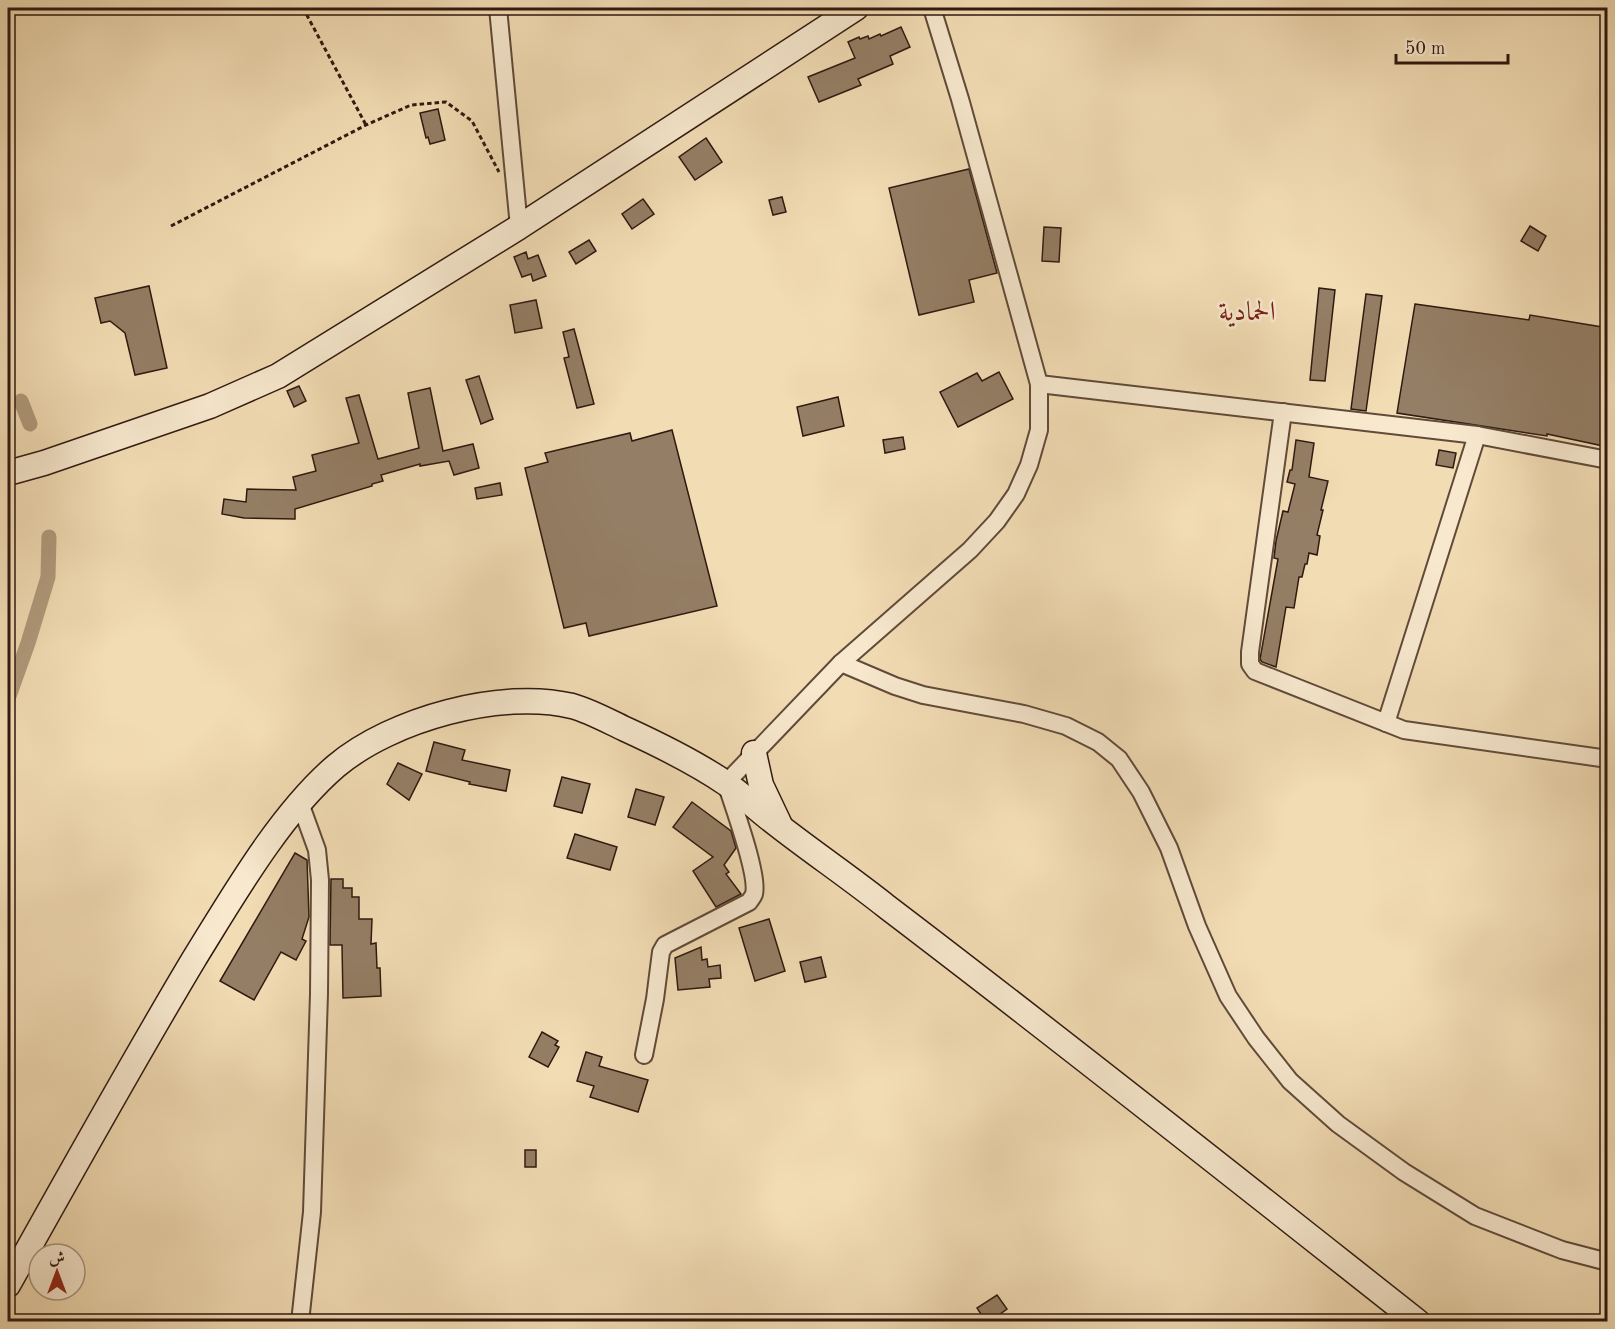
<svg xmlns="http://www.w3.org/2000/svg" width="1615" height="1329" viewBox="0 0 1615 1329" font-family="'Old Standard TT',Amiri,serif">
  <style>
    .lines { fill: none; stroke-linecap: round; stroke-linejoin: round }
    .canal { stroke: #b09a7c; stroke-width: 15 }
    .building { fill: #947e65; stroke: #2f1910; stroke-width: 1.5 }
    .street-casing { stroke: #604a39; stroke-width: 20 }
    .secondary-casing { stroke: #2f1910; stroke-width: 27 }
    .path { stroke: #2f1910; stroke-width: 3; stroke-dasharray: 4.5 3; stroke-linecap: butt }
    .street { stroke: #f7e8ce; stroke-width: 16 }
    .secondary { stroke: #f7e8ce; stroke-width: 24 }
    .labels { text-anchor: middle; stroke-width: 5; stroke-linejoin: round; paint-order: stroke }
    .quarter-label { font-size: 27px; fill: #7a1f14; stroke: #f7e8ce }
  </style>
  <rect width="100%" height="100%" fill="#f2dcb4"/>
  <filter id="stains"><feTurbulence type="fractalNoise" baseFrequency=".00333" numOctaves="4"/><feColorMatrix values="0 0 0 0 .2 0 0 0 0 .09 0 0 0 0 .02 0 0 0 .5 -.17"/></filter>
  <radialGradient id="worn" r=".72"><stop offset=".6" stop-color="#630" stop-opacity="0"/><stop offset="1" stop-color="#630" stop-opacity=".3"/></radialGradient>
  <g class="lines">
    <g class="canal">
      <polyline points="21,401 30,424"/>
      <polyline points="8,699 28,643 48,577 49,537"/>
    </g>
  </g>
  <g class="building">
    <polygon points="901,27 910,47 890,56 893,64 858,79 861,85 819,102 808,77 855,58 848,42 859,37 860,39 868,36 869,39 880,34 881,36"/>
    <polygon points="438,109 445,140 430,144 428,137 426,138 420,113"/>
    <polygon points="706,138 722,162 695,180 679,157"/>
    <polygon points="969,169 997,273 969,280 974,302 919,315 889,188"/>
    <polygon points="782,197 786,212 773,215 769,200"/>
    <polygon points="643,199 654,214 632,229 622,214"/>
    <polygon points="1530,226 1546,236 1538,251 1521,241"/>
    <polygon points="1044,227 1061,228 1059,262 1042,261"/>
    <polygon points="589,240 596,251 576,264 569,252"/>
    <polygon points="526,252 528,259 538,255 546,276 533,281 531,274 522,277 514,257"/>
    <polygon points="149,286 167,368 135,375 125,333 110,321 101,323 95,298"/>
    <polygon points="1319,288 1335,290 1325,381 1310,380"/>
    <polygon points="1366,294 1382,296 1366,411 1351,409"/>
    <polygon points="536,300 542,328 515,333 510,305"/>
    <polygon points="1415,304 1529,320 1530,315 1608,328 1608,447 1547,434 1547,436 1397,413"/>
    <polygon points="574,329 594,404 577,408 564,358 569,357 563,332"/>
    <polygon points="999,372 1013,399 958,427 940,392 977,373 982,381"/>
    <polygon points="479,376 493,419 481,424 466,380"/>
    <polygon points="299,386 306,401 294,407 287,391"/>
    <polygon points="430,388 443,451 473,444 479,468 454,475 449,461 420,466 420,464 381,475 383,481 372,484 372,486 295,509 295,519 244,518 222,514 224,499 246,502 247,489 296,490 293,477 316,471 312,455 359,443 346,398 359,395 378,459 419,448 408,393"/>
    <polygon points="838,397 844,426 803,436 797,407"/>
    <polygon points="672,430 717,606 589,636 586,623 564,628 525,468 548,462 545,453 566,448 630,433 632,441"/>
    <polygon points="903,437 905,449 885,453 883,440"/>
    <polygon points="1296,440 1314,443 1309,477 1328,481 1321,510 1323,510 1317,535 1320,536 1317,555 1309,553 1307,564 1305,564 1302,577 1299,577 1294,608 1286,607 1276,667 1262,662 1260,659 1278,559 1274,558 1276,541 1283,511 1288,512 1295,484 1287,482 1290,470 1292,470"/>
    <polygon points="1439,450 1456,453 1453,468 1436,465"/>
    <polygon points="500,483 502,495 477,499 475,488"/>
    <polygon points="434,742 465,750 462,760 510,770 506,791 469,784 470,782 426,771"/>
    <polygon points="398,763 422,774 409,800 387,784"/>
    <polygon points="562,777 590,784 582,813 554,806"/>
    <polygon points="636,789 664,797 655,825 628,817"/>
    <polygon points="692,802 731,831 736,848 724,865 729,872 726,874 741,894 716,907 693,871 713,857 673,827"/>
    <polygon points="575,834 617,847 610,870 567,858"/>
    <polygon points="295,853 307,860 309,917 302,939 306,941 296,960 281,952 254,1000 220,981"/>
    <polygon points="331,879 343,879 343,888 352,888 352,897 359,897 359,919 372,919 371,944 376,943 377,968 380,968 381,996 343,998 342,945 330,945"/>
    <polygon points="769,919 785,971 755,981 739,928"/>
    <polygon points="701,947 702,960 707,959 708,967 720,965 721,978 709,979 710,987 678,990 675,958"/>
    <polygon points="821,957 826,977 805,982 800,962"/>
    <polygon points="542,1032 558,1041 555,1045 559,1047 548,1067 529,1057"/>
    <polygon points="586,1052 602,1057 599,1066 648,1080 638,1112 590,1097 594,1086 577,1081"/>
    <rect x="525" y="1150" width="11" height="17"/>
    <polygon points="997,1295 1007,1309 989,1322 986,1322 977,1308"/>
  </g>
  <g class="lines">
    <defs>
      <g id="street">
        <polyline points="498,8 519,227"/>
        <polyline points="1039,384 1477,435 1608,460"/>
        <polyline points="1283,412 1250,652 1250,664 1255,671 1404,730 1608,759"/>
        <polyline points="841,663 895,686 923,695 1024,714 1066,726 1098,742 1119,759 1141,792 1169,848 1197,926 1228,996 1256,1038 1290,1081 1338,1124 1404,1172 1475,1216 1562,1250 1608,1262"/>
        <polyline points="1386,723 1477,435"/>
        <polyline points="300,803 317,850 320,880 319,994 312,1212 300,1322"/>
        <path d="M644 1055 655 999 661 952 665 945 749 902C751 899 753 897 754 894 759 875 733 805 726 783L841 663 970 550 997 521 1016 494 1029 465 1039 430V384L960 99 932 8"/>
      </g>
      <g id="secondary">
        <polyline points="8,473 44,463 210,406 278,376 519,227 856,8"/>
        <polyline points="754,753 761,785 779,823"/>
        <path d="M8 1285C69 1176 130 1066 194 959 233 896 280 814 336 766 392 719 501 689 572 706 590 711 608 721 625 729 660 745 695 762 727 784 745 797 761 813 779 826 815 854 852 879 887 907 1066 1043 1242 1183 1418 1322"/>
      </g>
    </defs>
    <use href="#street" class="street-casing"/>
    <use href="#secondary" class="secondary-casing"/>
    <g class="path">
      <polyline points="303,8 366,125"/>
      <polyline points="171,226 366,125 411,105 446,102 472,121 499,172"/>
    </g>
    <use href="#street" class="street"/>
    <use href="#secondary" class="secondary"/>
  </g>
  <g class="labels">
    <g class="quarter-label">
      <text x="1247" y="320">الحمادية</text>
    </g>
  </g>
  <rect width="1615" height="1329" fill="none" stroke="#f2dcb4" stroke-width="30"/>
  <rect x="9" y="9" width="1597" height="1311" fill="none" stroke="#2f1910" stroke-width="3"/>
  <rect x="15" y="15" width="1585" height="1299" fill="none" stroke="#2f1910" stroke-width="1.5"/>
  <g transform="translate(57 1272)"><circle r="28" fill="#f7e8ce" stroke="#a79582" stroke-width="1.5"/>
  <path d="M0-4.5L10 22L0 15L-10 22Z" fill="#8f2418"/>
  <text y="-9" font-size="16" font-weight="bold" text-anchor="middle" fill="#2f1910">ش</text>
  </g>
  <path d="M1396 54v9h112v-9" fill="none" stroke="#2f1910" stroke-width="3"/>
  <text x="1405" y="54" font-size="18" fill="#2f1910" stroke="#f7e8ce" stroke-width="4.5" paint-order="stroke">50 m</text>
  <rect width="100%" height="100%" filter="url(#stains)"/>
  <rect width="100%" height="100%" fill="url(#worn)"/>
</svg>
